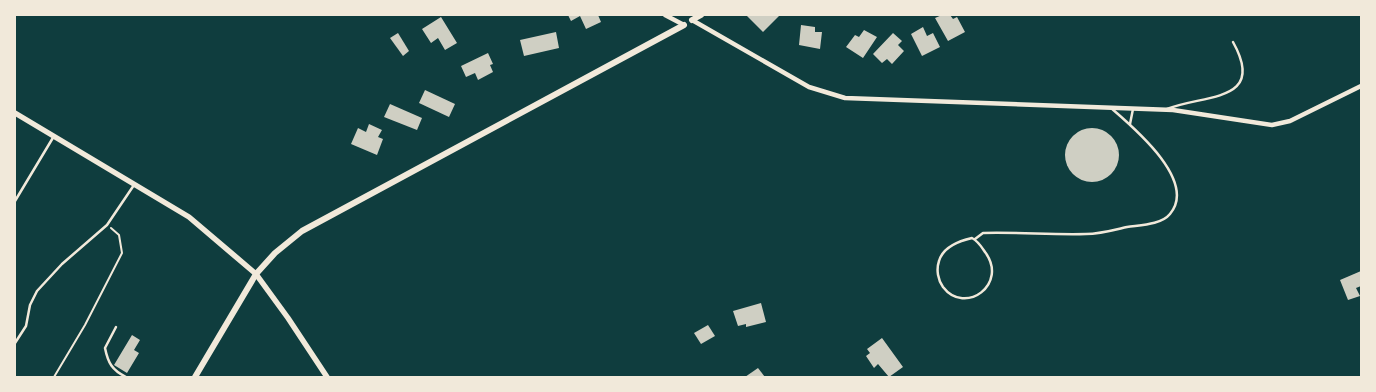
<svg xmlns="http://www.w3.org/2000/svg" width="1376" height="392" viewBox="0 0 1376 392" font-family="'Alegreya Sans',sans-serif">
  <style>
    .building { fill: #cfcfc3 }
    .lines { fill: none; stroke-linecap: round; stroke-linejoin: round }
    .path { stroke: #f1e9da; stroke-width: 2 }
    .service { stroke: #f1e9da; stroke-width: 2.5 }
    .minor { stroke: #f1e9da; stroke-width: 4.5 }
    .tertiary { stroke: #f1e9da; stroke-width: 5.5 }
    .secondary { stroke: #f1e9da; stroke-width: 6 }
  </style>
  <rect width="100%" height="100%" fill="#0f3d3e"/>
  <g class="building">
    <polygon points="568,15 598,15 601,22 586,29 580,16 571,21"/>
    <polygon points="746,15 777,15 779,16 763,32"/>
    <polygon points="942,15 950,15 953,19 957,17 965,32 948,41 935,18"/>
    <polygon points="441,17 457,43 445,50 438,38 431,43 422,29"/>
    <polygon points="801,25 815,27 815,32 822,32 820,49 799,45"/>
    <polygon points="923,27 927,36 933,33 940,47 922,56 911,34"/>
    <polygon points="864,30 877,37 863,58 846,47 855,35 859,37"/>
    <polygon points="556,32 559,48 524,56 520,40"/>
    <polygon points="398,33 409,51 403,56 390,38"/>
    <polygon points="893,33 902,41 898,45 904,51 892,64 887,59 882,63 873,54"/>
    <polygon points="488,53 493,64 490,65 493,72 478,80 475,73 466,77 461,66"/>
    <polygon points="425,90 455,104 449,117 419,103"/>
    <polygon points="390,104 422,118 417,130 384,117"/>
    <polygon points="369,124 382,130 378,137 383,139 377,155 351,144 358,128 366,132"/>
    <circle cx="1092" cy="155" r="27"/>
    <polygon points="1361,271 1361,286 1356,288 1360,296 1348,300 1340,280"/>
    <polygon points="761,303 766,322 746,327 746,324 738,326 733,311"/>
    <polygon points="708,325 715,336 701,344 694,333"/>
    <polygon points="132,335 140,340 134,350 139,353 127,373 114,365"/>
    <polygon points="882,338 903,367 889,377 878,364 874,368 866,356 870,353 867,349"/>
    <polygon points="758,368 765,377 745,377"/>
  </g>
  <g class="lines">
    <polyline class="path" points="54,377 85,325 122,253 119,235 111,228"/>
    <g class="service">
      <path d="M1167 109C1204 94 1267 103 1233 42"/>
      <polyline points="1130,124 1133,109"/>
      <polyline points="15,201 54,136"/>
      <path d="M972 238C978 241 981 246 985 252 1009 284 965 316 943 287 938 280 936 270 939 261 943 247 959 241 972 238Z"/>
      <path d="M975 239 983 233C1018 232 1052 235 1086 234 1100 234 1114 230 1127 227 1140 225 1161 225 1170 214 1198 181 1133 127 1111 108"/>
      <path d="M116 327 105 348C108 363 112 370 126 377"/>
      <polyline points="15,343 26,326 30,305 37,291 62,264 107,225 134,185"/>
    </g>
    <g class="minor">
      <polyline points="665,15 684,25"/>
      <polyline points="692,20 809,87 845,98 1173,110 1272,125 1290,121 1361,86"/>
    </g>
    <polyline class="tertiary" points="15,113 189,217 256,274 288,318 327,377"/>
    <g class="secondary">
      <polyline points="692,20 701,15"/>
      <polyline points="195,377 256,274 275,253 302,231 684,25"/>
    </g>
  </g>
  <rect width="1376" height="392" fill="none" stroke="#f1e9da" stroke-width="32"/>
</svg>
